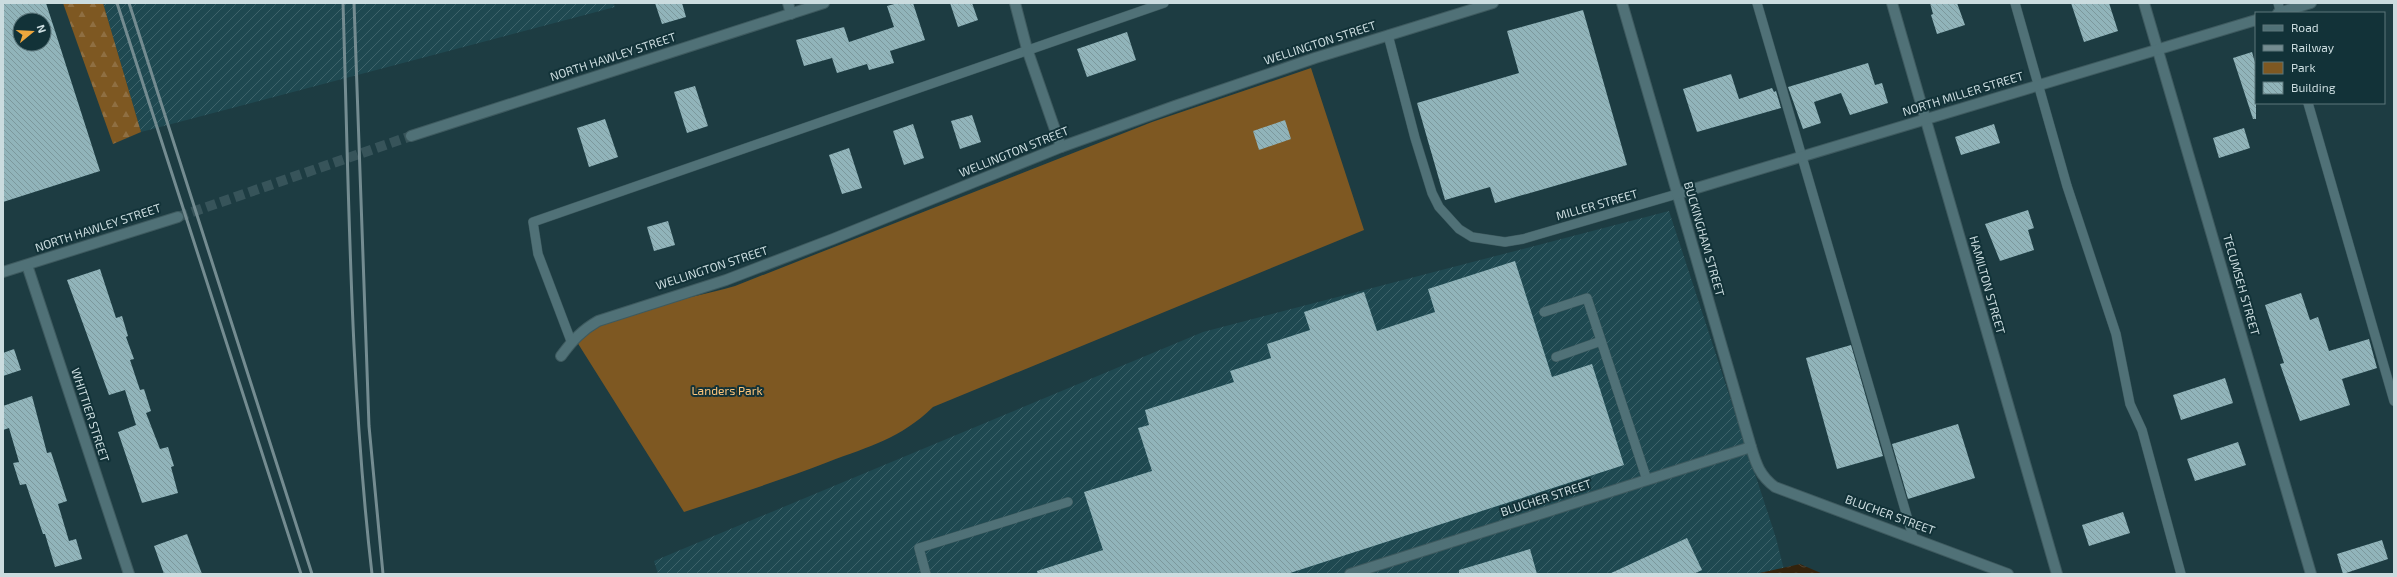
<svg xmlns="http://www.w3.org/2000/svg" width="2397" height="577" viewBox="0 0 2397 577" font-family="'Exo 2',sans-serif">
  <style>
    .industrial { fill: url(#industrial-furrows) }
    .green { fill: #7e5822 }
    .forest { fill: url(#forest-firs) }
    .water { fill: url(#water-waves) }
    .building { fill: url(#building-back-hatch); fill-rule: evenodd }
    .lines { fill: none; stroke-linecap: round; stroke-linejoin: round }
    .tertiary-tunnel { stroke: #37545a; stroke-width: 10; stroke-dasharray: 10 5; stroke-linecap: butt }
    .service-casing { stroke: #3e5a5f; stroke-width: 10 }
    .minor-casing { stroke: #3e5a5f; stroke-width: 12 }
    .tertiary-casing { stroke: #3e5a5f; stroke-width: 12 }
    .service { stroke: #507177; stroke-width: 9 }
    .minor { stroke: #507177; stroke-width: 10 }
    .tertiary { stroke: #507177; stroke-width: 10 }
    .rail { stroke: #748c91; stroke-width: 3 }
    .labels { text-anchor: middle; stroke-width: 4; stroke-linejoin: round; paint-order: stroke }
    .street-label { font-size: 12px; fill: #cbdcdf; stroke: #123238 }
    .park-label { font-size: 12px; fill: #ffc67c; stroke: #123238 }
  </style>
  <defs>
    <pattern id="industrial-furrows" width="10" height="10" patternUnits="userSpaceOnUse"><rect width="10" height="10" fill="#1f4951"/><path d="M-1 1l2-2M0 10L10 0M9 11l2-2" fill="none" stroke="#3e636a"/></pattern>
    <pattern id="forest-firs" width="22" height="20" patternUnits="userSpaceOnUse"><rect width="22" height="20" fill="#7e5822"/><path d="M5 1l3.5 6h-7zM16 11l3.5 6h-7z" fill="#8f6f42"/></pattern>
    <pattern id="water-waves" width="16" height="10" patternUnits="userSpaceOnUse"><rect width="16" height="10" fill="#34230c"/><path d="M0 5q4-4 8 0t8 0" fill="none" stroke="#50422f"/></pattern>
    <pattern id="building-back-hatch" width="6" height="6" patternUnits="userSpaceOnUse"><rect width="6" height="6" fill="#91b4ba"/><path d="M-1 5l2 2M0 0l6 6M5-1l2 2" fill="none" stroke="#7c989c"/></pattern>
  </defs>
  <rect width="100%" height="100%" fill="#1d3c42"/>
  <g class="industrial">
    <polygon points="103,3 613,3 615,7 141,132"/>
    <polygon points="1669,211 1776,538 1785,574 658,574 654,561 1203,332"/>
  </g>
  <path class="green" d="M1311 68 1364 230 933 407C900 439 870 446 828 462 781 480 732 496 684 512L577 342C618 307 684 301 735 286L1152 122Z"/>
  <polygon class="forest" points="63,3 103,3 141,132 113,144"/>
  <polygon class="water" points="1800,564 1823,574 1755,574"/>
  <g class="building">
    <path d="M3 3H46L100 171 3 202ZM20 20H44V44H20Z"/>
    <polygon points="655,3 682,3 686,17 662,24"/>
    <polygon points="898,3 913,3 925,40 890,51 894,63 869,70 867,64 837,73 832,58 804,66 796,40 844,27 849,42 894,27 887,6"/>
    <polygon points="950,3 972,3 978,20 958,27"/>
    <polygon points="1930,3 1957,3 1965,25 1937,34 1931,15 1933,14"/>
    <polygon points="2071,3 2109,3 2118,31 2084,42"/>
    <polygon points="1583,10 1627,165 1495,203 1490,187 1445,200 1417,103 1519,73 1507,31"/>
    <polygon points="1127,32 1136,60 1087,77 1077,49"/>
    <polygon points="2252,52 2256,66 2256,119 2253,119 2233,58"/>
    <polygon points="1868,63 1875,85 1882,83 1888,103 1850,115 1841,93 1814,102 1821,123 1803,129 1788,87"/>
    <polygon points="1731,74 1739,99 1772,88 1774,92 1776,91 1781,108 1697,132 1683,89"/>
    <polygon points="695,86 708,126 687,133 674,92"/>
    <polygon points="972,115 981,142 960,149 951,121"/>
    <polygon points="605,119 618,157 589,167 577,128"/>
    <polygon points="1285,120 1291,139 1259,150 1253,131"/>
    <polygon points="913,124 924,158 904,165 893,131"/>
    <polygon points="1994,124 2000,143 1961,155 1955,137"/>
    <polygon points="2244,128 2250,148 2219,158 2213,138"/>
    <polygon points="849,148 862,188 842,194 829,155"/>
    <polygon points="2028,210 2034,228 2028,230 2034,250 2000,261 1985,224"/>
    <polygon points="668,221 675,245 654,251 647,227"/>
    <polygon points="1515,261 1552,377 1592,364 1624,465 1287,574 1038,574 1037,571 1103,550 1084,492 1152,471 1138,428 1149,425 1145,410 1234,382 1230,371 1271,358 1267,344 1310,330 1304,312 1364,292 1377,331 1435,312 1428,289"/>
    <polygon points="100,269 116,318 122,316 128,336 126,337 134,359 130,360 140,390 144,389 151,411 146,413 160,449 168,447 174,466 171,467 178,493 142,503 118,432 136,425 125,390 109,395 67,280"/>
    <polygon points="2301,293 2310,320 2318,317 2329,351 2369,339 2377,368 2342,379 2350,405 2300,421 2280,364 2284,363 2265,305"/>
    <polygon points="1851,345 1883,456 1837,469 1806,358"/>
    <polygon points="14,349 21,370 3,376 3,353"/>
    <polygon points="2225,378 2233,403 2181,420 2173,395"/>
    <polygon points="32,396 47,453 51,452 67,501 58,504 69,541 76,539 82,559 55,567 45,534 43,534 26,484 20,485 13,463 19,462 9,428 3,430 3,406"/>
    <polygon points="1958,424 1975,478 1908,499 1892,444"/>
    <polygon points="2238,442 2246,465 2195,481 2187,459"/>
    <polygon points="2123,512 2130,533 2089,546 2082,525"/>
    <polygon points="187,534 202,574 164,574 154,546"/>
    <polygon points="1687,538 1702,570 1693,574 1609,574"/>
    <polygon points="2382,540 2388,559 2343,574 2337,554"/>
    <polygon points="1530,549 1537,574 1459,574 1459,570"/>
  </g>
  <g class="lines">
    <polyline class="tertiary-tunnel" points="178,217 411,136"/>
    <defs>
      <g id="service">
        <polyline points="1757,3 1913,537"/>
        <polyline points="2015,3 2067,186 2116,334 2130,404 2142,430 2181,574"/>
        <polyline points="2278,3 2281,13"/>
        <polyline points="1388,35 1415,138 1432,193 1439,207 1459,229 1472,237 1505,242 1523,239 1677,194"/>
        <polyline points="2308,103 2394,401"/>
        <polyline points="1544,312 1587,298 1647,480"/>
        <polyline points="571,341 538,254 533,222 1164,3"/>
        <polyline points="1556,357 1601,341"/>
        <polyline points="926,574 919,548 1068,502"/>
      </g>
      <g id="minor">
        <polyline points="788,3 791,14"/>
        <polyline points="1015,3 1027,49 1061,147"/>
        <path d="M1622 3 1751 447C1756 464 1760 476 1775 487L2008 574"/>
        <polyline points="1892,3 2057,574"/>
        <polyline points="2144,3 2311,574"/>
        <polyline points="2278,13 2311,3"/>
        <polyline points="1677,194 2256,20"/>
        <polyline points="27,265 129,574"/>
        <path d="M561 356C572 341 582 330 598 321L726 280 833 239 1061 147 1175 106 1315 58 1493 3"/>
        <polyline points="1350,574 1751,447"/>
      </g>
      <g id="tertiary">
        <polyline points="411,136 824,3"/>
        <polyline points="3,272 178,217"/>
      </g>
    </defs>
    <use href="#service" class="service-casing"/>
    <use href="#minor" class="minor-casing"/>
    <use href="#tertiary" class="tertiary-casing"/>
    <use href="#service" class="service"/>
    <use href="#minor" class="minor"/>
    <use href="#tertiary" class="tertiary"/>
    <g class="rail">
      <polyline points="117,3 301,574"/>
      <polyline points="129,3 312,574"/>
      <path d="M343 3C349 193 350 385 372 574"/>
      <polyline points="354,3 369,426 383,574"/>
    </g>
  </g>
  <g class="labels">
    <g class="street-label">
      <text transform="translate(1320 43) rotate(-18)" y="4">WELLINGTON STREET</text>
      <text transform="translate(613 57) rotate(-18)" y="4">NORTH HAWLEY STREET</text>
      <text transform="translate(1963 94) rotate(-17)" y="4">NORTH MILLER STREET</text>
      <text transform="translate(1014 152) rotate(-22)" y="4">WELLINGTON STREET</text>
      <text transform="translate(1597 205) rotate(-16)" y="4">MILLER STREET</text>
      <text transform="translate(98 228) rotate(-18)" y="4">NORTH HAWLEY STREET</text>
      <text transform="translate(1704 239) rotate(74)" y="4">BUCKINGHAM STREET</text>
      <text transform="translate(712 268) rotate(-18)" y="4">WELLINGTON STREET</text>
      <text transform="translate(1987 285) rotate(74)" y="4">HAMILTON STREET</text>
      <text transform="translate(2241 285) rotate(74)" y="4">TECUMSEH STREET</text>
      <text transform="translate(90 415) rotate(72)" y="4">WHITTIER STREET</text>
      <text transform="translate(1546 498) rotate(-18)" y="4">BLUCHER STREET</text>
      <text transform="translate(1890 515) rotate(20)" y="4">BLUCHER STREET</text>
    </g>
    <g class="park-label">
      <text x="727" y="395">Landers Park</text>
    </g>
  </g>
  <rect width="2397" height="577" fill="none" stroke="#cbdcdf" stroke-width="8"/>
  <rect x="2255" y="12" width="130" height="92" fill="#123238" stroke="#5c767b"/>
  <rect x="2263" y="25" width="20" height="6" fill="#507177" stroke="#5c767b"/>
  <text x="2291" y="32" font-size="12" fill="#cbdcdf">Road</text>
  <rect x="2263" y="45" width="20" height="6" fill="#748c91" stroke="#5c767b"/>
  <text x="2291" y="52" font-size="12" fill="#cbdcdf">Railway</text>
  <rect x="2263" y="62" width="20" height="12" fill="#7e5822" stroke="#5c767b"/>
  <text x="2291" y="72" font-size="12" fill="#cbdcdf">Park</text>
  <rect x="2263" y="82" width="20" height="12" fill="url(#building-back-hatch)" stroke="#5c767b"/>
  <text x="2291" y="92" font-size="12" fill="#cbdcdf">Building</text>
  <g transform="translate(32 32) rotate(72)"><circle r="19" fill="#123238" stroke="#5c767b"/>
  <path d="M0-3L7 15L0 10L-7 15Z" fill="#efa73d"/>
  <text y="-6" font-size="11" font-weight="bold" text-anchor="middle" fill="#cbdcdf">N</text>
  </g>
</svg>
